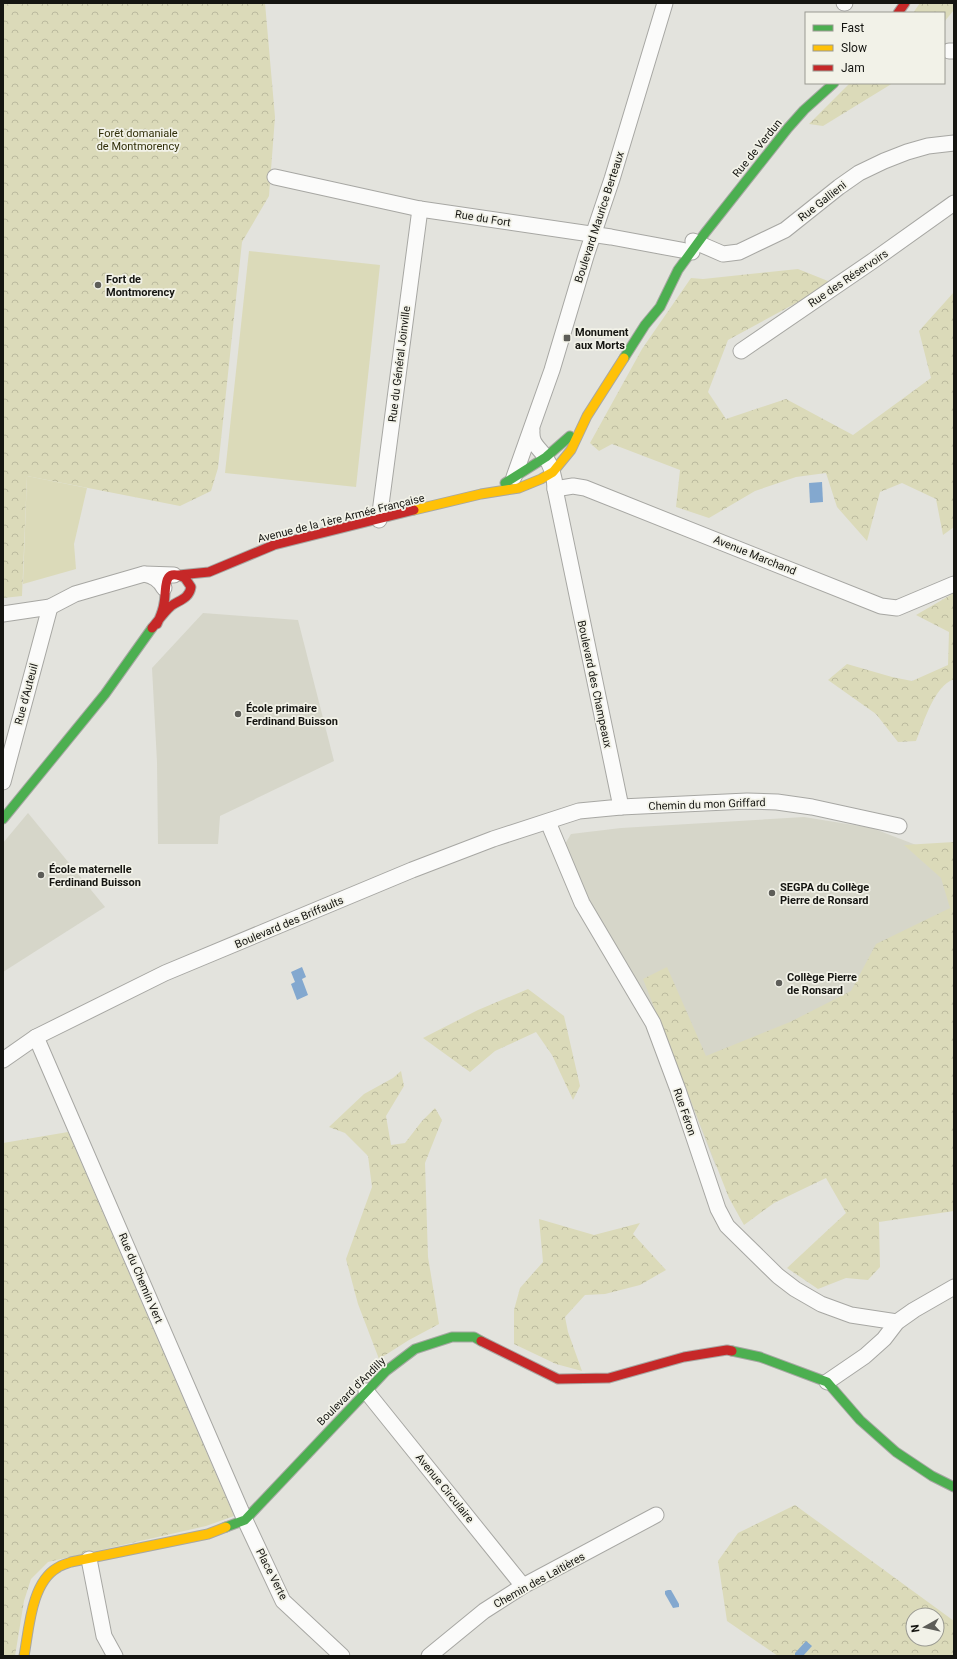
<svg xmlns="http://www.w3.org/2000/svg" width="957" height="1659" viewBox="0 0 957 1659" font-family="Roboto,sans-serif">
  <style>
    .built { fill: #d6d6c9 }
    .forest { fill: url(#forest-crowns); fill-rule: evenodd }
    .garden { fill: #dbdab9 }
    .water { fill: #83a8cf }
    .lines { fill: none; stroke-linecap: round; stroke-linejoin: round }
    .street-casing { stroke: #a7a7a3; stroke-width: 17 }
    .fast-casing { stroke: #a7a7a3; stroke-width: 11 }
    .slow-casing { stroke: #a7a7a3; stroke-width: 11 }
    .jam-casing { stroke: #a7a7a3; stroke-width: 11 }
    .street { stroke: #fbfbfa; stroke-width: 15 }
    .fast { stroke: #4caf50; stroke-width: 9 }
    .slow { stroke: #ffc107; stroke-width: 9 }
    .jam { stroke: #c62828; stroke-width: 9 }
    .poi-dot { fill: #5d5d58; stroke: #f2f2e8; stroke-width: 1.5 }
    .labels { text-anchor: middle; stroke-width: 3.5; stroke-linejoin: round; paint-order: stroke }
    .park-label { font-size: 11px; fill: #312f0a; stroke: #f2f2e8 }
    .street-label { font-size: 11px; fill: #151511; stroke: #f2f2e8 }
    .poi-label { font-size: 11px; font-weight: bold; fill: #151511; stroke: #f2f2e8; text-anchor: start }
  </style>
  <defs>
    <pattern id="forest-crowns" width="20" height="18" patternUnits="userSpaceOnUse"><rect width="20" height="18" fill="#dbdab9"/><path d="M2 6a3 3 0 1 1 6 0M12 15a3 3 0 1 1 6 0" fill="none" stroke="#bbba9e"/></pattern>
  </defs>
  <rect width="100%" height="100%" fill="#e3e3dd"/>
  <g class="built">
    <polygon points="203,613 298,620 334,761 220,816 218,844 158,844 157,762 152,668"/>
    <polygon points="28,813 105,907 3,972 3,843"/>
    <polygon points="804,817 872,828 924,848 954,861 954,937 716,1167 662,1028 590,901 565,844 571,834 621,828"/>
  </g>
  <g class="forest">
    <polygon points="3,3 265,3 275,117 269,196 242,242 218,468 211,491 180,506 27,476 22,596 3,598"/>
    <polygon points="920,3 954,3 954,10 944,22 944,13 913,13"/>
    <polygon points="850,83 893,83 823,126 809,124"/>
    <polygon points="798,269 833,283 728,340 708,392 726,419 786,399 853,435 931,378 919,331 954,292 954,527 943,535 936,499 902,483 880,492 867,541 837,507 826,473 796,477 755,491 709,518 676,507 680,470 612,444 599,451 590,443 642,349 691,278 703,279"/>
    <path d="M954 593V679C934 686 924 722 916 741L898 742 876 714 828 680 847 664 892 677 912 681 948 665 949 632 916 615Z"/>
    <polygon points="954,842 954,1211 879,1222 880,1267 868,1280 846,1278 818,1289 787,1268 846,1213 826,1178 774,1203 744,1225 729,1198 643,979 667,967 706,1056 790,1022 851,991 876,944 950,908 941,878 904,845"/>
    <polygon points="528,989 564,1016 580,1086 573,1100 552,1055 536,1032 495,1051 470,1072 423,1038 478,1010"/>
    <polygon points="401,1071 404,1086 386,1116 391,1145 405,1143 422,1121 435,1108 442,1120 425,1163 428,1257 439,1324 409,1340 379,1359 358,1304 346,1259 372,1187 368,1156 345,1133 329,1127 364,1094 393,1078"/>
    <polygon points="68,1132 234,1516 206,1526 48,1562 31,1579 24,1601 15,1656 3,1656 3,1143"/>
    <polygon points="539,1219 594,1235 640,1223 633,1234 666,1270 640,1285 605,1294 585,1295 565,1317 568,1332 582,1371 556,1364 514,1344 514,1310 520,1288 543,1262"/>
    <path d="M795 1505 954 1621V1656H778L727 1621 718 1561 738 1533ZM913 1615H937V1639H913Z"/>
  </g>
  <g class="garden">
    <polygon points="249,251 380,265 356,487 225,473"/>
    <polygon points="27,476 87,488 74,544 76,569 23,584"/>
  </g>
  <g class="water">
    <polygon points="822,482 823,502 810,503 809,483"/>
    <polygon points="302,967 306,977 302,979 308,995 297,1000 291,984 295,982 291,972"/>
    <polygon points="668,1590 671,1590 679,1604 679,1607 673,1608 665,1594 665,1591"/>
    <polygon points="806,1641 812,1646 803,1656 795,1656 795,1653"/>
  </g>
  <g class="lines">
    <defs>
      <g id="street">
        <polyline points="844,3 845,3"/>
        <polyline points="949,51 954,51"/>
        <polyline points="275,177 420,209 611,237 692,252"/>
        <polyline points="693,241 723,254 739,252 785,230 839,187 859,173 884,161 907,152 928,146 954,143"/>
        <polyline points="741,351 874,260 954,203"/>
        <polyline points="514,477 552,370 586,256 612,179 665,3"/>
        <polyline points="555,489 573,486 585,488 881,606 897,608 954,584"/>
        <polyline points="379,520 420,209"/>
        <path d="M164 588C159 579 153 576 144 574L174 575"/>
        <polyline points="3,614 50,607 75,594 144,574"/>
        <polyline points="3,782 50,607"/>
        <polyline points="621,807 747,801 777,802 812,807 899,826"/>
        <polyline points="548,822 582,903 653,1023 678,1090 718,1209 727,1226 778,1276 795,1289 821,1304 851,1315 897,1322"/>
        <polyline points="36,1037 245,1520 283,1601 342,1656"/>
        <path d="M3 1060 36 1037 165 973 412 870 493 839 579 811 621 807 555 489C555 477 551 465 544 455 537 446 531 443 532 430"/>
        <polyline points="827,1382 865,1356 884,1339 897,1322 914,1310 954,1287"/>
        <polyline points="366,1391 523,1586"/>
        <polyline points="89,1559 104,1636 115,1656"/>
        <polyline points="429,1656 484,1611 523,1586 656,1515"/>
      </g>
      <g id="fast">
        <polyline points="624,358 645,325 660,307 678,270 705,233 788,128 804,110 834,83"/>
        <polyline points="505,483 546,457 570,436"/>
        <polyline points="3,819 105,694 152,628"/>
        <polyline points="732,1351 760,1357 827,1382 860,1420 896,1452 932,1476 954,1487"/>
        <polyline points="226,1527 245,1520 386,1371 415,1349 452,1337 474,1337 481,1341"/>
      </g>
      <g id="slow">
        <polyline points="414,510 481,494 519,488 541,479 553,472 571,450 587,416 624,358"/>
        <path d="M24 1656C29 1630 31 1583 57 1568 61 1565 66 1564 71 1562L208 1534 226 1527"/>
      </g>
      <g id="jam">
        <polyline points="898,13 905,3"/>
        <polyline points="179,575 209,572 274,545 414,510"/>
        <path d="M152 628C158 621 164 612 171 606 179 600 189 599 191 587L185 578C161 566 167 590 164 603 163 611 160 617 157 624"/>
        <polyline points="481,1341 558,1379 609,1378 684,1357 727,1350 732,1351"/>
      </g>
    </defs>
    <use href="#street" class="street-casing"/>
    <use href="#fast" class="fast-casing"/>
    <use href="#slow" class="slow-casing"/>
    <use href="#jam" class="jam-casing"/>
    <use href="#street" class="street"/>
    <use href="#fast" class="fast"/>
    <use href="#slow" class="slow"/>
    <use href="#jam" class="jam"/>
  </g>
  <g class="poi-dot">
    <circle cx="98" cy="285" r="4"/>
    <rect x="563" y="334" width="8" height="8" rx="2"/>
    <circle cx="238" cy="714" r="4"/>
    <circle cx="41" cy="875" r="4"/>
    <circle cx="772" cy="893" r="4"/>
    <circle cx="779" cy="983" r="4"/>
  </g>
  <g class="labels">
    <g class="park-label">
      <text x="138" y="137">Forêt domaniale<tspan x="138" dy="13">de Montmorency</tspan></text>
    </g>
    <g class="street-label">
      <text transform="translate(757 148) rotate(-51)" y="4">Rue de Verdun</text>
      <text transform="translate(822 201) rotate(-38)" y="4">Rue Gallieni</text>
      <text transform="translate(599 217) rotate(-72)" y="4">Boulevard Maurice Berteaux</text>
      <text transform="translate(483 218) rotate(9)" y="4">Rue du Fort</text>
      <text transform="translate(848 278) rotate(-34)" y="4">Rue des Réservoirs</text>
      <text transform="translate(399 364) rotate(-83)" y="4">Rue du Général Joinville</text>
      <text transform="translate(341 518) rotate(-14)" y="4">Avenue de la 1ère Armée Française</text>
      <text transform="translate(755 555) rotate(22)" y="4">Avenue Marchand</text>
      <text transform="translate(595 684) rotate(78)" y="4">Boulevard des Champeaux</text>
      <text transform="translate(26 694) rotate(-75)" y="4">Rue d'Auteuil</text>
      <text transform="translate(707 804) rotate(-2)" y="4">Chemin du mon Griffard</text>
      <text transform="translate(289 922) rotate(-23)" y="4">Boulevard des Briffaults</text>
      <text transform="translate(685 1112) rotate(71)" y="4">Rue Féron</text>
      <text transform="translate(141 1278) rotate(67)" y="4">Rue du Chemin Vert</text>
      <text transform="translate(351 1391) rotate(-45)" y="4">Boulevard d'Andilly</text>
      <text transform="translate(445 1488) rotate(51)" y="4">Avenue Circulaire</text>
      <text transform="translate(272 1574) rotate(63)" y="4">Place Verte</text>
      <text transform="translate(539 1580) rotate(-29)" y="4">Chemin des Laitières</text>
    </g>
    <g class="poi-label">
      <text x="106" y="283">Fort de<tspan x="106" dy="13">Montmorency</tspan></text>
      <text x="575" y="336">Monument<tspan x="575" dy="13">aux Morts</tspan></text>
      <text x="246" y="712">École primaire<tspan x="246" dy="13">Ferdinand Buisson</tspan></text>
      <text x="49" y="873">École maternelle<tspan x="49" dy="13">Ferdinand Buisson</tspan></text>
      <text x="780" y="891">SEGPA du Collège<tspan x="780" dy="13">Pierre de Ronsard</tspan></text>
      <text x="787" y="981">Collège Pierre<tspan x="787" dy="13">de Ronsard</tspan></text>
    </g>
  </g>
  <rect width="957" height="1659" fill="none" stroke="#151511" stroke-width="8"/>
  <rect x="805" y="12" width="140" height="72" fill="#f2f2e8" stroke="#9a9a92"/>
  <rect x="813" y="25" width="20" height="6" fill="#4caf50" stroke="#9a9a92"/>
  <text x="841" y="32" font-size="12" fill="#151511">Fast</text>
  <rect x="813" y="45" width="20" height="6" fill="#ffc107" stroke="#9a9a92"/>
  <text x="841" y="52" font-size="12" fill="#151511">Slow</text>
  <rect x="813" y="65" width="20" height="6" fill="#c62828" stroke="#9a9a92"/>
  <text x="841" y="72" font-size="12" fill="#151511">Jam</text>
  <g transform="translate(925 1627) rotate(262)"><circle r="19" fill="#f2f2e8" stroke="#9a9a92"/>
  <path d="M0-3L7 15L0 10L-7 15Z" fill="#5d5d58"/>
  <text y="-6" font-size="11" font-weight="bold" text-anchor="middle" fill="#151511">N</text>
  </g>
</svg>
